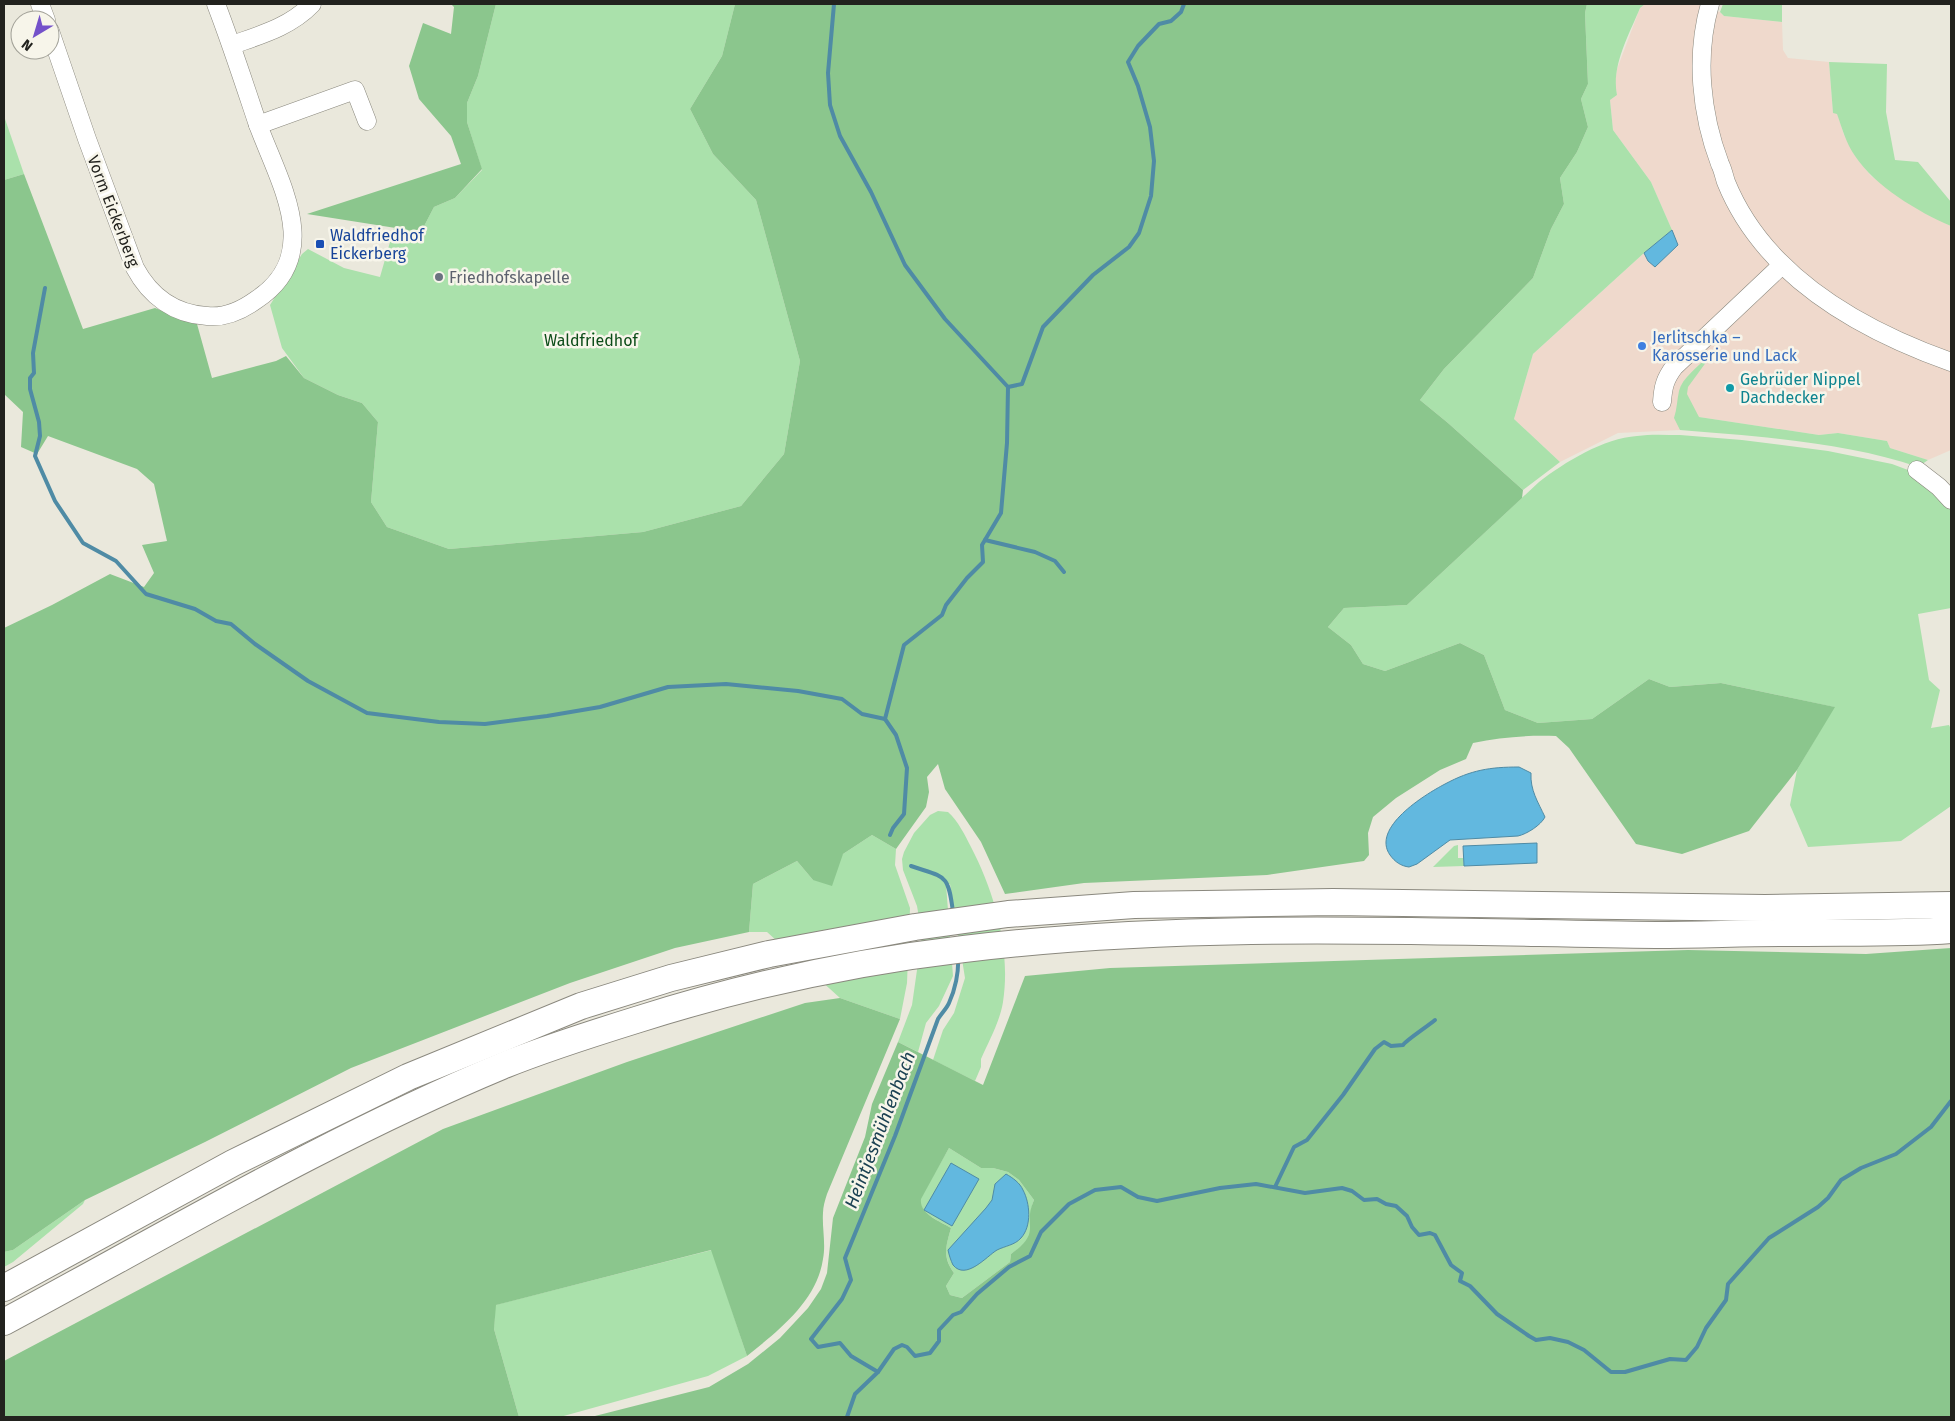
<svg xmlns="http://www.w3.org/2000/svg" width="1955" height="1421" viewBox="0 0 1955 1421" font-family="'Fira Sans',sans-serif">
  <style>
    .industrial { fill: #efd9cc }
    .green { fill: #aae1ab }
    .forest { fill: #8bc68d; fill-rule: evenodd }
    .water { fill: #62b8df; stroke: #4f8ba5 }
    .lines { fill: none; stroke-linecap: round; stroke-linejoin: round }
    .stream { stroke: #4f8ba5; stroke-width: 4 }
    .minor-casing { stroke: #8a887e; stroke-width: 19 }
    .highway-casing { stroke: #8a887e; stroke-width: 28 }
    .minor { stroke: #fff; stroke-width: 18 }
    .highway { stroke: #fff; stroke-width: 26 }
    .transit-dot { fill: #1a4fb4; stroke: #f7f5ea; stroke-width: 2 }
    .worship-dot { fill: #6b7280; stroke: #f7f5ea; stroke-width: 2 }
    .shop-dot { fill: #3f7fe0; stroke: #f7f5ea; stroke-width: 2 }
    .culture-dot { fill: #0f9aa8; stroke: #f7f5ea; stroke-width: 2 }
    .labels { text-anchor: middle; stroke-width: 5; stroke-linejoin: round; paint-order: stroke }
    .street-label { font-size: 16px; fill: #22221e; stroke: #f7f5ea }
    .transit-label { font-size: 16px; fill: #164399; stroke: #f7f5ea; text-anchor: start }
    .worship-label { font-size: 16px; fill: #5b616d; stroke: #f7f5ea; text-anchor: start }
    .shop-label { font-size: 16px; fill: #366cbe; stroke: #f7f5ea; text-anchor: start }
    .park-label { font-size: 16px; fill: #0c4c18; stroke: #f7f5ea }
    .culture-label { font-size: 16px; fill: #0d838f; stroke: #f7f5ea; text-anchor: start }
    .water-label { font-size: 18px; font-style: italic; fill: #1c4253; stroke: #f7f5ea }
  </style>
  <rect width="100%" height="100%" fill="#eae8dc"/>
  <polygon class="industrial" points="1645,4 1698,4 1720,12 1724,16 1782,22 1783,50 1788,58 1829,62 1833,113 1837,113 1844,135 1855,156 1871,176 1914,206 1951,226 1951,450 1928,460 1890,448 1887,441 1838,433 1819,435 1699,417 1680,430 1618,433 1560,462 1514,419 1533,354 1644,253 1672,230 1651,182 1613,130 1610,100 1617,95 1615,84 1617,69 1640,8"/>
  <g class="green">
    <polygon points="496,4 735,4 722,56 690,109 713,154 756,200 800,361 784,454 741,506 643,532 449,549 387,527 371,502 378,422 362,403 338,395 304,378 282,348 270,305 302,254 308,249 344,268 380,277 394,228 421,232 434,207 455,198 482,170 467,122 467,103 478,76"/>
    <path d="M1587 4H1645L1640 8C1629 35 1611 66 1617 95L1610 100 1613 130 1651 182 1672 230 1644 253 1533 354 1514 419 1560 462 1523 490 1448 423 1420 400 1444 369 1533 278 1551 229 1564 204 1560 178 1577 152 1588 127 1581 99 1588 84 1585 13Z"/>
    <polygon points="1723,4 1782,4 1782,22 1724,16 1720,12"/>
    <path d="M1829 62 1887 64 1886 112 1895 160 1918 162 1951 202V226C1918 212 1875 186 1855 156 1846 143 1842 128 1837 114L1833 113Z"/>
    <polygon points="4,116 24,174 4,180"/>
    <path d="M1707 357V361L1688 387 1687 394 1699 417 1819 435 1838 433 1887 441 1890 448 1928 460 1918 467C1847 442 1755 436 1680 430L1674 418C1677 409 1677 400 1679 391 1682 378 1698 367 1707 357Z"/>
    <path d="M1680 435 1742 440 1828 451 1892 464 1916 473 1951 504V608L1918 614 1929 680 1940 690 1931 728 1949 725 1951 729V806L1901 841 1808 847 1790 805 1797 770 1834 707 1721 683 1670 687 1649 679 1592 719 1538 723 1505 710 1484 655 1460 643 1385 671 1363 664 1351 645 1328 627 1344 608 1407 605 1539 482C1565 462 1604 438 1637 436 1651 434 1665 435 1680 435Z"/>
    <path d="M938 811 948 812C958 821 965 835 971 847 995 893 1011 950 1003 1002 1000 1021 989 1041 981 1059V1067L975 1081 933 1060 943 1030 954 1013 965 978 950 884H946L953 976 939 1006 926 1023 918 1052 898 1042 912 1005 922 935 917 906 903 870 902 859 904 852 914 833 930 815Z"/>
    <polygon points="872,835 896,849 895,865 910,908 907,983 900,1019 840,998 767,932 749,932 753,884 797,861 813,880 843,854"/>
    <polygon points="1458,845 1458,858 1463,858 1464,866 1433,867 1454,846"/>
    <path d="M949 1148 981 1168H993L1008 1172 1019 1180 1034 1200C1028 1212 1035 1229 1027 1240 1023 1246 1016 1250 1011 1254L1010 1262 962 1298 950 1295 946 1286 954 1273C942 1256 946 1246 951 1228 940 1221 919 1214 920 1199Z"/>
    <polygon points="85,1200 83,1204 13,1262 4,1267 4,1252 13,1250"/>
    <polygon points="712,1250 747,1356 708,1376 560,1417 519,1417 494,1329 495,1305"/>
  </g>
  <g class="forest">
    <polygon points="451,4 496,4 478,76 467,103 467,122 482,169 455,198 434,207 421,232 307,214 461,164 451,136 419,99 409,66 423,23 451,34 454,7"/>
    <path d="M735 4H1587L1585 13 1588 84 1581 99 1588 127 1577 152 1560 178 1564 204 1551 229 1533 278 1444 369 1420 400 1448 423 1523 490 1522 498 1407 605 1344 608 1328 627 1351 645 1363 664 1385 671 1460 643 1484 655 1505 710 1538 723 1592 719 1649 679 1670 687 1721 683 1835 707 1797 770 1749 831 1682 854 1636 844 1569 748 1556 736C1528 735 1501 737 1473 743L1466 759 1440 770 1396 798 1373 817 1368 833 1369 855 1364 861 1267 875 1084 883 1005 894 981 842 945 789 938 764 927 777 929 792 926 807 896 849 872 835 843 854 832 886 813 880 797 861 753 884 749 932 675 948 570 983 351 1068 205 1142 85 1200 13 1250 4 1252V628L52 605 110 574 144 587 154 573 142 545 167 541 154 484 137 469 48 436 37 454 21 447 23 412 4 394V180L24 174 83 329 155 308 197 324 212 378 276 361 286 356 304 378 338 395 362 403 378 422 371 502 387 527 449 549 643 532 741 506 784 454 800 361 756 200 713 154 690 109 722 56Z"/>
    <path d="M1951 948V1417H591L709 1387 748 1364 780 1338 808 1308 821 1289 827 1273 833 1218 865 1137 872 1104 898 1042 983 1085 1025 976 1110 968 1688 950 1866 954ZM949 1148 981 1168H993L1008 1172 1019 1180 1034 1200C1022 1227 1043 1231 1011 1254L1010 1262 962 1298 950 1295 946 1286 954 1273C942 1257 946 1246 951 1228 940 1221 919 1214 921 1199Z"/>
    <path d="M840 998 900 1019 827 1194C825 1200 823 1207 823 1213 822 1228 826 1244 823 1259 817 1301 778 1331 747 1356L711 1250 496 1305 494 1329 519 1417H4V1361L443 1129 627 1062 805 1003Z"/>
  </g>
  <g class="water">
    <polygon points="1672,230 1678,245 1655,267 1648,261 1644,253"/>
    <path d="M1519 767 1531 773C1530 790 1538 802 1545 817 1541 825 1527 834 1518 836L1450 840 1417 864 1409 867C1401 866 1395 862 1390 855 1371 828 1424 795 1445 784 1471 770 1490 767 1519 767Z"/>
    <polygon points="1537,843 1537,863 1464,866 1463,846"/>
    <polygon points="951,1163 979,1179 952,1226 924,1210"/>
    <path d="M1006 1174C1013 1178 1020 1183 1023 1190 1030 1203 1032 1226 1021 1238 1015 1245 1005 1246 997 1250 987 1256 966 1281 953 1265 951 1261 949 1255 948 1250L986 1208 992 1200 995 1184Z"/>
  </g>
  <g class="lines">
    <g class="stream">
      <polyline points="834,4 828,73 830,105 840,136 871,192 905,265 945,319 1008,387"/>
      <polyline points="45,288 33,353 34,373 30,378 30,389 39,422 40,436 35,456 55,501 83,543 116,561 146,594 195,609 216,621 231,624 255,644 308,681 367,713 439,722 485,724 547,716 600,707 668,687 726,684 798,691 842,699 862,714 885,719"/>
      <polyline points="1008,387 1022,384 1043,327 1093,275 1129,247 1139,233 1151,196 1154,161 1150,127 1138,86 1128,62 1138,46 1159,24 1171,21 1181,12 1184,4"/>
      <polyline points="985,540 1035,552 1055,561 1064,572"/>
      <polyline points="890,835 893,828 904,814 907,768 896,735 885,719 904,645 942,615 946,605 967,578 983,562 982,545 1001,513 1007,443 1008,387"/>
      <path d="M911 866C946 878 948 873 953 912"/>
      <path d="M1275 1187 1294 1147 1307 1140 1343 1095 1375 1049 1384 1042 1391 1046 1403 1045C1405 1041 1428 1026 1435 1020"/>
      <path d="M878 1372 851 1356 840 1343 818 1347 811 1339 842 1299 851 1280 845 1258 895 1136 938 1019C941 1014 947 1008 949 1003 955 990 959 972 958 958"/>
      <polyline points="847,1417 855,1394 878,1372 894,1349 902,1345 907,1347 915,1356 930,1353 939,1341 939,1330 953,1315 961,1312 977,1294 1009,1267 1030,1256 1041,1232 1069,1204 1095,1190 1121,1187 1138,1197 1157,1201 1220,1188 1256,1184 1305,1193 1342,1188 1352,1191 1364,1200 1377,1199 1386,1204 1396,1206 1407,1216 1412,1227 1419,1235 1430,1233 1435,1235 1451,1265 1462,1273 1460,1281 1470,1286 1497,1314 1529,1336 1536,1340 1550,1338 1568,1342 1584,1350 1611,1372 1625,1372 1670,1359 1686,1360 1697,1347 1706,1328 1726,1300 1728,1284 1769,1238 1818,1207 1828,1198 1841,1180 1861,1168 1896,1154 1931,1127 1951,1101"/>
    </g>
    <defs>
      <g id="minor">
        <polyline points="40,4 46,20"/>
        <path d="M1710 4C1695 56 1701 114 1720 164 1723 170 1724 176 1726 182 1764 276 1861 330 1951 362"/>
        <path d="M50 31 87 139 135 268C150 296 174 314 207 316 224 318 242 310 256 300 326 254 278 181 257 122 244 83 231 43 216 4"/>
        <path d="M232 45C260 35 290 27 312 4"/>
        <polyline points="258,125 355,90 367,121"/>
        <path d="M1662 402C1663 387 1665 379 1674 367L1782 265"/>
        <polyline points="1917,470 1939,487 1951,500"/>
      </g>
      <g id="highway">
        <polyline points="4,1288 233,1163 408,1077 581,1006 671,978 769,954 915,927 1008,914 1134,905 1333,902 1765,908 1951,905"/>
        <path d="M4 1322C168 1234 329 1138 502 1066 546 1048 591 1034 636 1020 743 986 853 962 964 949 1194 921 1426 932 1656 935 1700 935 1744 933 1788 933 1843 932 1897 934 1951 930"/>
      </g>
    </defs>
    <use href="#minor" class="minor-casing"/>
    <use href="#highway" class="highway-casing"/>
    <use href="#minor" class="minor"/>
    <use href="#highway" class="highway"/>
  </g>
  <rect class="transit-dot" x="315" y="239" width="10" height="10" rx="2.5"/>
  <circle class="worship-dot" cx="439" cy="277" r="5"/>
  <circle class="shop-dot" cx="1642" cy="346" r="5"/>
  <circle class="culture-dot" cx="1730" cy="388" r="5"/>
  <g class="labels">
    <g class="street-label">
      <text transform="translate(114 211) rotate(69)" y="6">Vorm Eickerberg</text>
    </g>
    <g class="transit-label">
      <text x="330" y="241">Waldfriedhof<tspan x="330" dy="18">Eickerberg</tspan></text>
    </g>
    <g class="worship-label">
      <text x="449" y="283">Friedhofskapelle</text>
    </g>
    <g class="shop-label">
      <text x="1652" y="343">Jerlitschka –<tspan x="1652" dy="18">Karosserie und Lack</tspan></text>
    </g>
    <g class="park-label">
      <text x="591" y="346">Waldfriedhof</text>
    </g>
    <g class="culture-label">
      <text x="1740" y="385">Gebrüder Nippel<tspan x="1740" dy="18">Dachdecker</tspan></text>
    </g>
    <g class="water-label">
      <text transform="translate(880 1130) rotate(-69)" y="6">Heintjesmühlenbach</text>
    </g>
  </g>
  <rect width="1955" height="1421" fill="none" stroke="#22221e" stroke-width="10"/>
  <g transform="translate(35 35) rotate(218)"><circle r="24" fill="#f7f5ea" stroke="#a2a198"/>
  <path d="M0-4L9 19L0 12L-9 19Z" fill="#7451ca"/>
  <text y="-8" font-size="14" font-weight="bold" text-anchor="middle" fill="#22221e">N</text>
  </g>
</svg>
